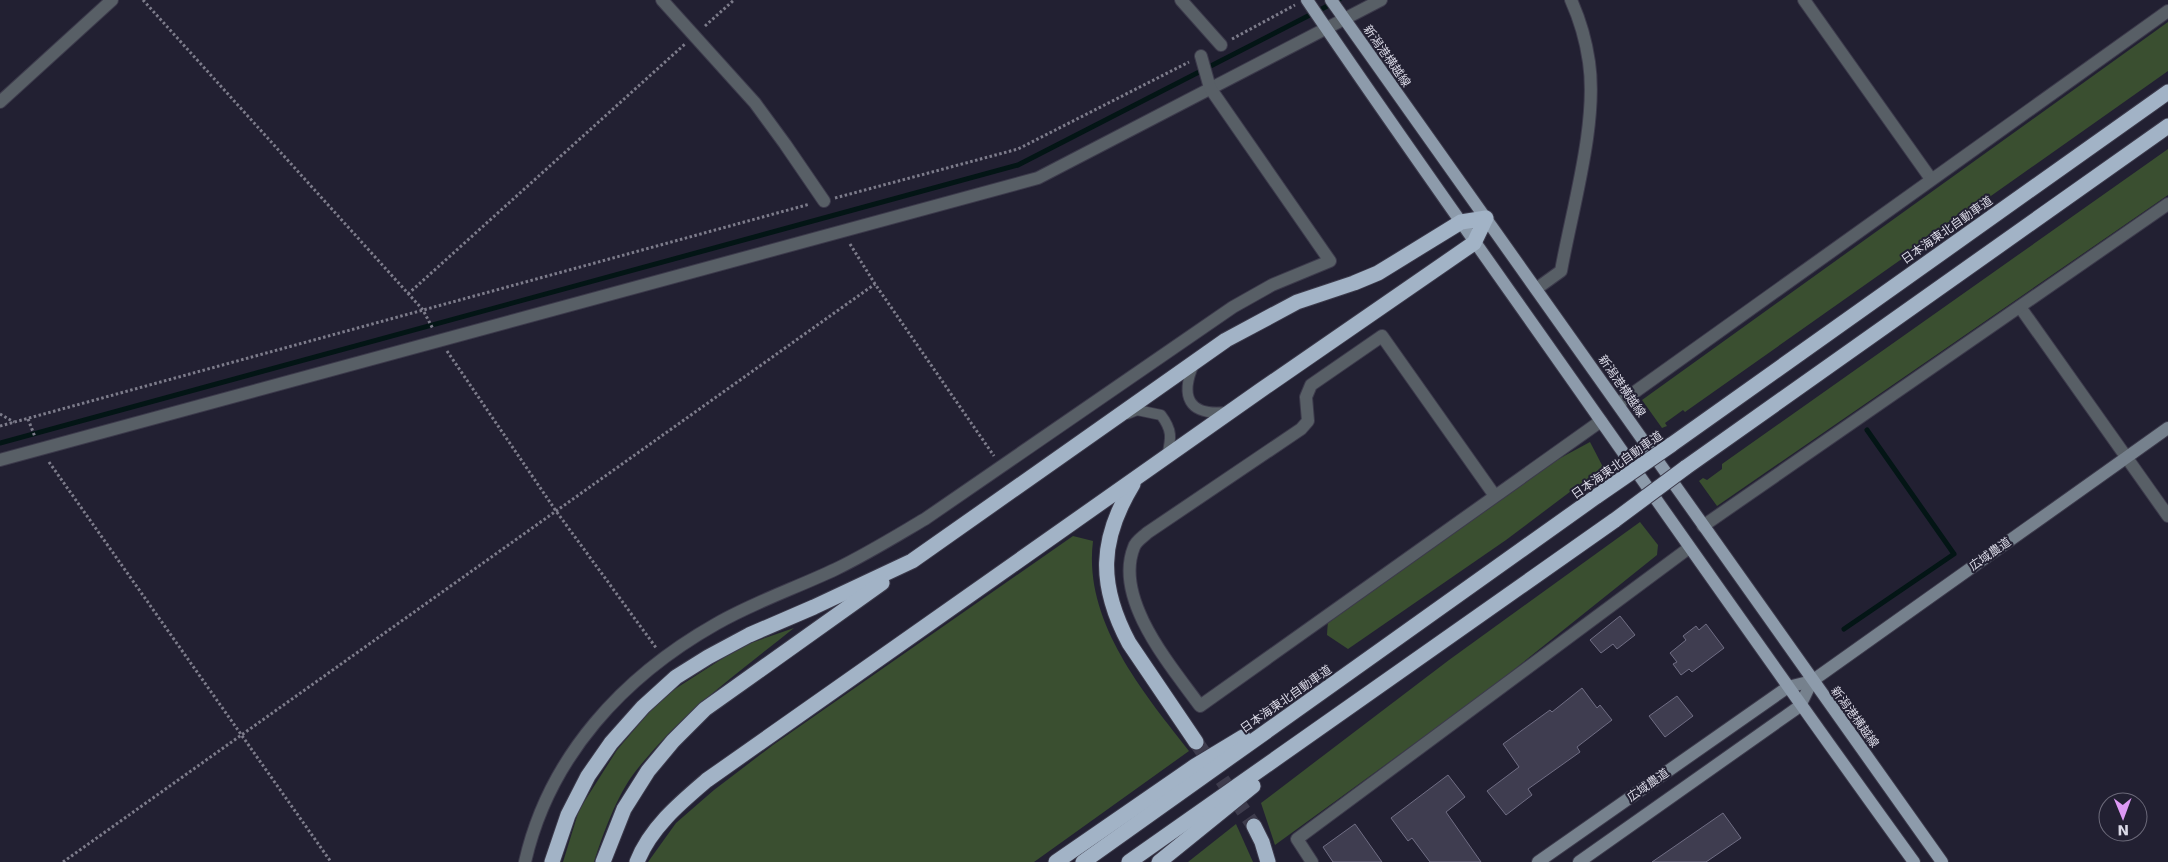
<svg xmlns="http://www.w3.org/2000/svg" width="2168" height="862" viewBox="0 0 2168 862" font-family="'DejaVu Sans','Noto Sans JP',sans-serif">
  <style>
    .green { fill: #3a4f30 }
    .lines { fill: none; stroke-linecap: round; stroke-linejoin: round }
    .stream { stroke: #031515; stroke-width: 5 }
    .building { fill: #3f3d50; stroke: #706e84 }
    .highway-tunnel { stroke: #3e3c4d; stroke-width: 15; stroke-dasharray: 15 8; stroke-linecap: butt }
    .lane-casing { stroke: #3c3a4b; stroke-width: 12 }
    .street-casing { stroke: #3c3a4b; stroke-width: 14 }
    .secondary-casing { stroke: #3c3a4b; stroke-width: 14 }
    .primary-casing { stroke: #3c3a4b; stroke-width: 14 }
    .highway-casing { stroke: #3c3a4b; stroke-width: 17 }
    .path { stroke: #7d7c8b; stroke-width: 3; stroke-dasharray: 2.5 2.5; stroke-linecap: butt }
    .lane { stroke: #585f66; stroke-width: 10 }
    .street { stroke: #585f66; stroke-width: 12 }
    .secondary { stroke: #76818d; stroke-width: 12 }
    .primary { stroke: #8d9bab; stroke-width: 12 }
    .highway { stroke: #a2b3c6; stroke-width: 15 }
    .highway-bridge-casing { stroke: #3c3a4b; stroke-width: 17; stroke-linecap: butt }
    .highway-bridge { stroke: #a2b3c6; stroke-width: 15 }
    .labels { text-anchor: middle; stroke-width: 4; stroke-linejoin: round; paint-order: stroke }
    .street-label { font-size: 12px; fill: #dbdae7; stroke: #222032 }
  </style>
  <rect width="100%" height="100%" fill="#222032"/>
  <g class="green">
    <polygon points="2168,22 2168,71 1685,412 1683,410 1665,423 1667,426 1662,428 1642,400"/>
    <polygon points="2168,149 2168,195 1717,506 1699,481 1703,478 1707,480 1722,469 1722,464"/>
    <polygon points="1590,442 1603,467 1506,540 1348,649 1327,635 1328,620 1553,462"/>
    <polygon points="1640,522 1658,545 1657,555 1491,688 1275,845 1261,803 1449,660"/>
    <path d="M1073 536 1093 541C1083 621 1143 692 1189 751L1034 862H648L676 823 714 790 773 745Z"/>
    <path d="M794 628C738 673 679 715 635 772 617 795 603 834 594 862H563L579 810 617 750 661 698 742 646Z"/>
    <polygon points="1236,824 1253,862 1188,862"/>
  </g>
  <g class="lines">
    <g class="stream">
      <polyline points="0,443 1018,165 1339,0"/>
      <polyline points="1844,629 1954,554 1867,430"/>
    </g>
  </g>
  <g class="building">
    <polygon points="1620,616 1635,635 1617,649 1613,644 1601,653 1590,640"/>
    <polygon points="1706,624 1724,648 1692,672 1689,669 1681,675 1673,664 1677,662 1670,653 1686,640 1683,636 1696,626 1699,630"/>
    <polygon points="1582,688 1597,708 1600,705 1612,720 1577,747 1580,752 1528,789 1532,795 1506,815 1487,791 1519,767 1503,744 1550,710 1552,712"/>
    <polygon points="1677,696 1693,716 1665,737 1649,716"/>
    <polygon points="1448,775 1465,797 1446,812 1481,862 1430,862 1412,838 1408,841 1391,818"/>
    <polygon points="1723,813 1741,838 1706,862 1652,862"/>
    <polygon points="1355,824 1382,862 1333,862 1323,847"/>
  </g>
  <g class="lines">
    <polyline class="highway-tunnel" points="1196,742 1254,826"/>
    <defs>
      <g id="lane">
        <path d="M1194 364C1180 396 1188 416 1226 412"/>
        <path d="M1127 414 1137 410 1161 415C1173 431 1171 438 1167 457"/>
      </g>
      <g id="street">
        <polyline points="662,0 755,103 785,144 824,201"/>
        <polyline points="1181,0 1221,45"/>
        <polyline points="1804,0 1931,179"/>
        <polyline points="0,102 112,0"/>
        <path d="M1536 289 1561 271C1572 209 1598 123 1589 62 1586 41 1580 20 1571 0"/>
        <polyline points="2020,307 2168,516"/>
        <polyline points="1618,404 2168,11"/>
        <polyline points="0,460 1038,178 1381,0"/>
        <path d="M1495 496 1382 336 1311 385 1306 397 1308 421 1301 429 1147 533C1143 537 1136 541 1134 547 1113 599 1171 666 1200 706L1601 421"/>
        <polyline points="1703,526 2168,204"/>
        <path d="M525 862C549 756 624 676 716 624 754 602 796 588 836 569 867 554 896 536 925 519L1233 307 1272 285 1330 261 1210 88 1201 56"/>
        <polyline points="1312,862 1297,839 1689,548"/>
      </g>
      <g id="secondary">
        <polyline points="1538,862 1788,687 1812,681 2168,428"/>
        <polyline points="1579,862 1800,706 1812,681"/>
      </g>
      <g id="primary">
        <path d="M1307 0C1403 142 1503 281 1601 421 1705 569 1808 716 1914 862"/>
        <polyline points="1331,0 1942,862"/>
      </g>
      <g id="highway">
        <polyline points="1671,445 2168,92"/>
        <polyline points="1685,468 2168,126"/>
        <path d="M1133 484C1099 540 1098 585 1129 643L1196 742"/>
        <polyline points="1254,826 1262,842 1268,862"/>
        <path d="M552 862 568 815 588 776 611 743 643 707 676 677 708 657 749 635 814 607 912 561 1226 340 1297 302 1354 283 1378 273 1461 222 1486 218 1474 243 1261 390 707 780C680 803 650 828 637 862"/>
        <polyline points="603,862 624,809 648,771 673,741 705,709 882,583"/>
        <polyline points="1056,862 1195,766 1243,737"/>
        <polyline points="1083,862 1597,496"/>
        <polyline points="1129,862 1615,520"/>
        <polyline points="1159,862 1253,786"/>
      </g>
    </defs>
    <use href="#lane" class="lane-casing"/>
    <use href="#street" class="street-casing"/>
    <use href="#secondary" class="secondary-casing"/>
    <use href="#primary" class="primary-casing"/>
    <use href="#highway" class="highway-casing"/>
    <g class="path">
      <polyline points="143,0 423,310 433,329"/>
      <polyline points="705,26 734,0"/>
      <polyline points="1232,39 1295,5"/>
      <polyline points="835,198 1018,149 1189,62"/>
      <polyline points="850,244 875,284 994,456"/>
      <polyline points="408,294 685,44"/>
      <polyline points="447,351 556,511 657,649"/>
      <polyline points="0,414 14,422"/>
      <polyline points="28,419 35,437"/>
      <polyline points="0,426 810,204"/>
      <polyline points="49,462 331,862"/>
      <polyline points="63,862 875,284"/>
    </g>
    <use href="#lane" class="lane"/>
    <use href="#street" class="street"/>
    <use href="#secondary" class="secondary"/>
    <use href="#primary" class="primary"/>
    <use href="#highway" class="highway"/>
    <defs>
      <g id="highway-bridge">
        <polyline points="1597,496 1671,445"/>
        <polyline points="1615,520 1685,468"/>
      </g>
    </defs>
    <use href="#highway-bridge" class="highway-bridge-casing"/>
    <use href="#highway-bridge" class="highway-bridge"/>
  </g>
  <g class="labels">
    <g class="street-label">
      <text transform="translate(1387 56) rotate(55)" y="4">新潟港横越線</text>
      <text transform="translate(1947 230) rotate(-35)" y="4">日本海東北自動車道</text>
      <text transform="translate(1622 386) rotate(55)" y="4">新潟港横越線</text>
      <text transform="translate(1617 465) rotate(-35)" y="4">日本海東北自動車道</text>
      <text transform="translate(1990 554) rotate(-35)" y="4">広域農道</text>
      <text transform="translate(1286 699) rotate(-35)" y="4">日本海東北自動車道</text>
      <text transform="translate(1855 717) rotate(54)" y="4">新潟港横越線</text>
      <text transform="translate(1648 785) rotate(-35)" y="4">広域農道</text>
    </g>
  </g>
  <g transform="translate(2123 817) rotate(179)"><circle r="24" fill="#222032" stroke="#6c6a7a"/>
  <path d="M0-4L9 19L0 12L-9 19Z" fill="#dd99f4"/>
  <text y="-8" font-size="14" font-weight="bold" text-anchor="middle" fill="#dbdae7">N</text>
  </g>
</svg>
